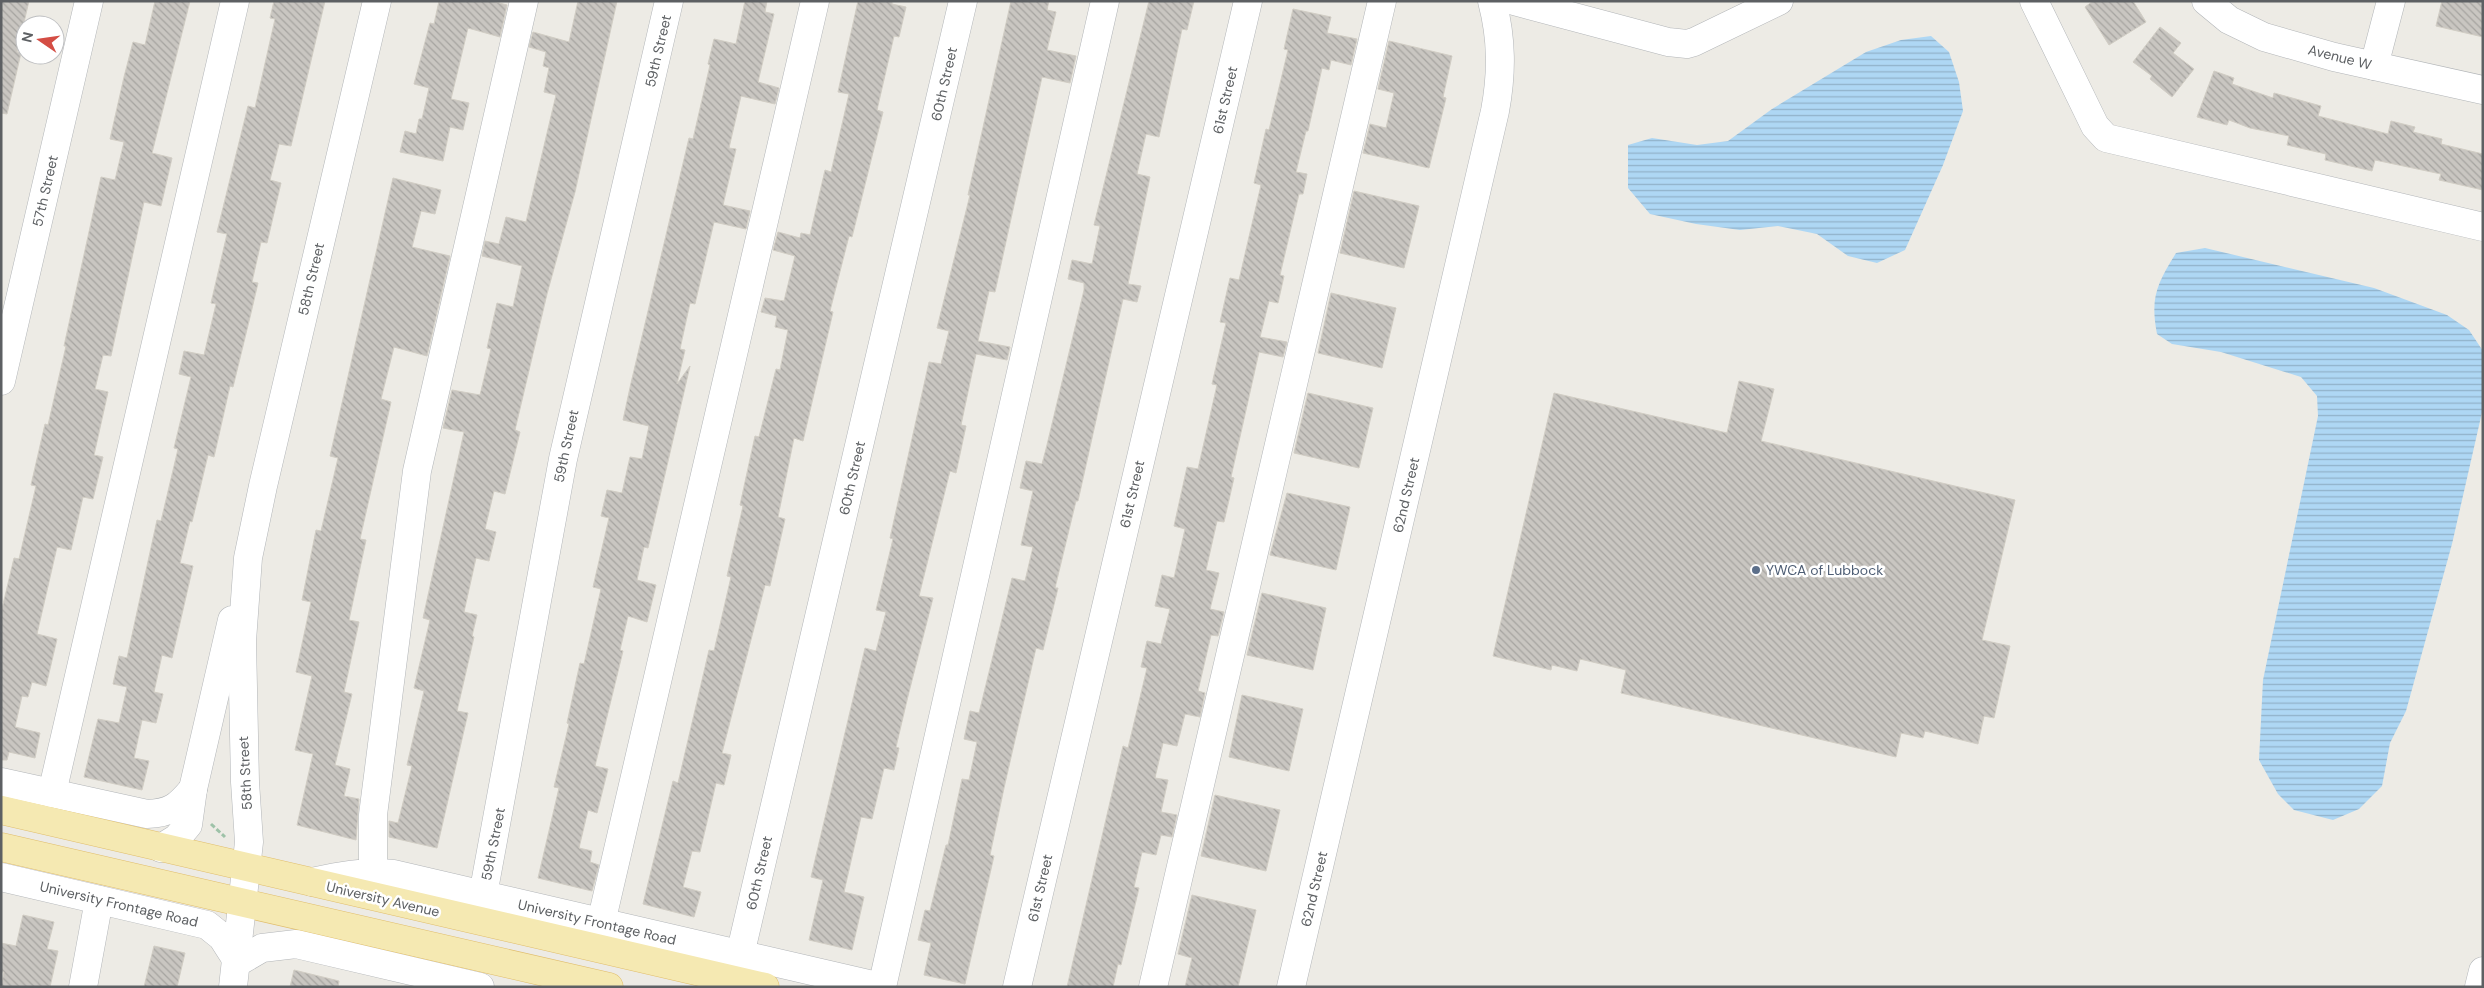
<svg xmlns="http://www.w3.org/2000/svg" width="2484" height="988" viewBox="0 0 2484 988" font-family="'DM Sans',sans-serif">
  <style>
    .water { fill: url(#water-rules) }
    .building { fill: url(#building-back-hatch); stroke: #d1cdc4 }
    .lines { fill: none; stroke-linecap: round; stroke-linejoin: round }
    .minor-casing { stroke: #b2b5b8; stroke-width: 29 }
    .major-casing { stroke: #e0bd6b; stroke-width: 29 }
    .path { stroke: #9ec2a8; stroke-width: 3; stroke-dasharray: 5 2.5; stroke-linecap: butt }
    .minor { stroke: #fff; stroke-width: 28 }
    .major { stroke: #f5e9b2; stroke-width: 28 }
    .service-dot { fill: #5c6f8a; stroke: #fff; stroke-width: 2 }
    .labels { text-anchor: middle; stroke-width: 5; stroke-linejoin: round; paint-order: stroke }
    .street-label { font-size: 14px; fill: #5d6063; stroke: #fff }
    .service-label { font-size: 14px; fill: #4e5e75; stroke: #fff; text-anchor: start }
  </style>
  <defs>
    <pattern id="water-rules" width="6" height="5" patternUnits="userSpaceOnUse" patternTransform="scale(1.25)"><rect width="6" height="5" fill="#aed7f4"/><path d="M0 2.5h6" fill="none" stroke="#91b2c9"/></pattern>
    <pattern id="building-back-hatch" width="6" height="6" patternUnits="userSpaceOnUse" patternTransform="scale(1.25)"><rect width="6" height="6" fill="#c9c6c1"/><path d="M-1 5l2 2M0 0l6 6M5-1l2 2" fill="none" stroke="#a6a4a0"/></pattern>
  </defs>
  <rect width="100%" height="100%" fill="#edebe5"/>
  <g class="water">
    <polygon points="1931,36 1949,52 1959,82 1963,111 1943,165 1905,250 1877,263 1848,256 1817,234 1778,226 1740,230 1696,224 1650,214 1628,188 1628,145 1652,138 1697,145 1728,141 1772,109 1866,52 1901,40"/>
    <path d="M2205 248 2374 288 2447 315 2469 330 2483 351V408L2452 544 2406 711 2390 743 2382 786 2359 809 2333 820 2294 810 2278 794 2259 760 2263 680 2318 416 2317 396 2301 377 2221 352 2172 344 2157 334C2150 297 2157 284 2176 253Z"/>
  </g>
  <g class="building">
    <polygon points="1,1 29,1 17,52 21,53 7,114 1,113"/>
    <polygon points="155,1 190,1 152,153 172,158 161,206 144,202 111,356 103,355 95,389 108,392 94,455 103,457 93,499 83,497 71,550 57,547 37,634 57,639 46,686 32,682 28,697 22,696 15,727 40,733 35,758 9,752 7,760 1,760 1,613 14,558 19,559 36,486 31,485 45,424 48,425 66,346 64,346 101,177 115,180 124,142 110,139 124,77 133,42 145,45"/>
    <polygon points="274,1 325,1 291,146 279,144 270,180 281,183 267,243 261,242 252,282 258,283 251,313 233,387 230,386 214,457 208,455 192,522 190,521 180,563 193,566 172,658 162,655 154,692 163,694 156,723 142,720 134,758 149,761 142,790 84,777 98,719 119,723 127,687 113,684 119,656 127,658 157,520 161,521 178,449 174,448 191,377 179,374 184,351 204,355 216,304 211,303 227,234 217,232 248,106 255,108 275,19 270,18"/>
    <polygon points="439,1 492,1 507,5 500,37 468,28 451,99 469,103 463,130 450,127 443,161 400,152 405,131 416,134 419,119 422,119 429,88 414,84 430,23 434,24"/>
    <polygon points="578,1 617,1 575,192 547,294 515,430 520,432 505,494 494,491 485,529 496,532 489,561 476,558 464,612 477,615 472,636 474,637 457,711 468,713 437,848 389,837 389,821 398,823 412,766 407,765 424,691 414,688 430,620 423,618 464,432 443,428 452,390 480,395 491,349 487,348 497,303 513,307 522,266 482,256 485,241 499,244 506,217 526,222 556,95 544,92 549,68 543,66 546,52 529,47 533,32 569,42"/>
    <polygon points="745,1 767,1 765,12 774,14 758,82 779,88 775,104 741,96 729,148 736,149 723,205 750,211 746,229 714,222 695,304 690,303 680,349 685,350 677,384 690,366 648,548 644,547 637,580 656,585 647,622 628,616 620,650 623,651 595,766 608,769 597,813 588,810 579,848 592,851 590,862 599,865 592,891 538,878 559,788 554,787 569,724 567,723 580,663 584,664 601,589 593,587 609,518 601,516 607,490 622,493 630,457 642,459 649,426 623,420 631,383 689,138 693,139 710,65 708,64 714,39 736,44"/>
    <polygon points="858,1 892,1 892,4 906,7 899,37 894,36 877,110 883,112 852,237 849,236 830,311 833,312 803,441 794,438 778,517 785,519 770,586 765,585 722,753 731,755 724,785 716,783 700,852 692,851 683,887 701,892 694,917 643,904 673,781 678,783 709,650 714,651 731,577 727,576 743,506 740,505 755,436 759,437 776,369 780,370 788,330 775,327 777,316 761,312 765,298 784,301 795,256 773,250 778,232 800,238 801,233 810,235 825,170 831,172 849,94 838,92"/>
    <polygon points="1011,1 1049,1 1047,10 1056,12 1047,50 1076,56 1070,83 1042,77 995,292 989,291 978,341 1010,347 1007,360 976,354 961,425 966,426 956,473 950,471 919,596 933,598 908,696 896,747 899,748 894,770 884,768 872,819 861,817 844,892 864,897 852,950 809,940 823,880 811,877 865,648 876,651 886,612 876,610 893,539 890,538 929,362 941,364 949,331 937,328 970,195 968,195"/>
    <polygon points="1149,1 1194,1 1187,30 1182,29 1159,137 1146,134 1137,174 1150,177 1128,284 1141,286 1137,302 1123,299 1078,501 1076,501 1055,588 1058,588 1043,650 1036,648 1004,788 990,855 994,856 965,984 924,975 931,943 918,940 925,910 930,911 946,845 948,845 962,779 969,780 977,742 964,739 970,711 979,713 1012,578 1025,581 1033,547 1021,545 1033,491 1020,488 1026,461 1042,464 1046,449 1084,290 1084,283 1068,279 1072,260 1092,264 1100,226 1094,225"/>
    <polygon points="2093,1 2133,1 2146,22 2109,45 2085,7"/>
    <polygon points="2442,1 2483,1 2483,37 2436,26"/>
    <polygon points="1293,9 1331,17 1327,33 1357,39 1351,65 1331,60 1329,70 1322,68 1308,131 1306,131 1296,172 1307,174 1303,194 1299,194 1280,275 1284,276 1278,303 1269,301 1260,337 1287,342 1283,357 1259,352 1231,477 1234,478 1224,522 1217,521 1206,570 1219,573 1210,609 1224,612 1218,636 1211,635 1198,691 1205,693 1200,717 1185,714 1177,746 1163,743 1155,778 1168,780 1161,812 1177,815 1172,837 1161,835 1156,855 1142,852 1134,887 1139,888 1121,965 1118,964 1113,987 1067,987 1123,746 1128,748 1147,668 1141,667 1147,641 1161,644 1170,609 1155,606 1162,575 1174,578 1185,529 1174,526 1187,467 1198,469 1217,385 1212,384 1226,323 1220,322 1230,278 1239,280 1261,185 1254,183 1266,129 1269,130 1288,50 1284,49"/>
    <polygon points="2160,27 2181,43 2173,53 2194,69 2172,97 2150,79 2152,76 2133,62"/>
    <polygon points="1389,41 1452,56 1443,97 1446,98 1429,168 1363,153 1370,124 1386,128 1394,93 1378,89"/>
    <polygon points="2214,71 2234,78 2232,84 2273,98 2274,93 2321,106 2318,116 2388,134 2391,121 2415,127 2413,132 2442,139 2441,144 2483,154 2483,190 2439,180 2441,174 2375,160 2372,171 2325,160 2326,154 2287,145 2289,136 2250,128 2229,120 2227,125 2197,117"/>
    <polygon points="393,178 441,190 435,214 421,211 412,247 450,256 427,356 394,347 381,399 391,402 360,539 366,540 349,620 359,622 344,692 352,694 335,765 350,769 344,796 359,799 356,840 297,825 313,754 295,750 312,676 296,672 311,602 302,600 316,530 321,531 338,458 330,456"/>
    <polygon points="1354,191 1419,206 1404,268 1340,253"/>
    <polygon points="1331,293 1396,308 1382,368 1318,353"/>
    <polygon points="1739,381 1774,389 1761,441 2015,500 1982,640 2010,646 1994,718 1984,716 1978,744 1925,731 1923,738 1901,733 1896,757 1621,693 1626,670 1580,659 1577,671 1552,665 1551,670 1493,656 1554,393 1727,433"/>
    <polygon points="1308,393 1373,408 1359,468 1294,453"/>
    <polygon points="1287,493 1350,507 1336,570 1270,555"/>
    <polygon points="1262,593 1326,608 1313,670 1247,655"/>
    <polygon points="1242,695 1303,709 1289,771 1229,757"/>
    <polygon points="1215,795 1280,810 1266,871 1201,856"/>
    <polygon points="1192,895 1256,910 1238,987 1185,987 1192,958 1178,954"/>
    <polygon points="23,915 54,922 47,949 58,951 50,987 1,987 4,972 1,972 1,943 16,946"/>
    <polygon points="154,946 185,953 177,987 144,987"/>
    <polygon points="294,970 339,981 338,987 290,987"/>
  </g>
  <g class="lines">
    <defs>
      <g id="minor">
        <polyline points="1514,1 1668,42 1687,44 1694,42 1779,1"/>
        <polyline points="2034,1 2095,126 2106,138 2483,227"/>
        <polyline points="2206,1 2229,20 2264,37 2334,57 2483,90"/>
        <polyline points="2374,66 2391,1"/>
        <polyline points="1,381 89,1"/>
        <path d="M1 782 147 814C171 813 178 807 193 789"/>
        <polyline points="52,793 235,1"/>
        <polyline points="161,848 177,838 188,825 193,789 232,620"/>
        <polyline points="373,872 373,815 417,471 524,1"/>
        <polyline points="1,877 207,925 222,937 238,962 262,948 296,944 480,987"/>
        <path d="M312 882C339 876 364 871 393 874L881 987"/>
        <polyline points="483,895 563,459 669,1"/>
        <polyline points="601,923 815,1"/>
        <polyline points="740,955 963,1"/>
        <polyline points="83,987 99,900"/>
        <polyline points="233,987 249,842 245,782 242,641 248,558 263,486 377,1"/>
        <polyline points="882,987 1105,1"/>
        <polyline points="1017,987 1248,1"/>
        <polyline points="1153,987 1382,1"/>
        <path d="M1291 987 1495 111C1502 73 1502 39 1492 1"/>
        <polyline points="2479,987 2483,971"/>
      </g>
      <g id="major">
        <polyline points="1,810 765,987"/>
        <polyline points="1,847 609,987"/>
      </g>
    </defs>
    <use href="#minor" class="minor-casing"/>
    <use href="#major" class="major-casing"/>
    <polyline class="path" points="211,824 225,837"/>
    <use href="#minor" class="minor"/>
    <use href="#major" class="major"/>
  </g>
  <circle class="service-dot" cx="1756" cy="570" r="5"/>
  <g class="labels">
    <g class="street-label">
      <text transform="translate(658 51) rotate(-77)" y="5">59th Street</text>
      <text transform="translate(2340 57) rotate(14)" y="5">Avenue W</text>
      <text transform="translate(944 84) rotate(-77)" y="5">60th Street</text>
      <text transform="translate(1225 100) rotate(-77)" y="5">61st Street</text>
      <text transform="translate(45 191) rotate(-77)" y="5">57th Street</text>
      <text transform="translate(311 279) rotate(-77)" y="5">58th Street</text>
      <text transform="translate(566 446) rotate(-78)" y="5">59th Street</text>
      <text transform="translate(852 478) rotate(-77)" y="5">60th Street</text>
      <text transform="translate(1132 494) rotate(-77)" y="5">61st Street</text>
      <text transform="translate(1406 495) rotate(-77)" y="5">62nd Street</text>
      <text transform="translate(245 773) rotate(-93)" y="5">58th Street</text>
      <text transform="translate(493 844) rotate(-79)" y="5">59th Street</text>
      <text transform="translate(759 873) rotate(-77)" y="5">60th Street</text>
      <text transform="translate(1040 888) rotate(-77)" y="5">61st Street</text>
      <text transform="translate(1314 889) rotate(-77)" y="5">62nd Street</text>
      <text transform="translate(383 899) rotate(13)" y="5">University Avenue</text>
      <text transform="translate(119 904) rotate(13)" y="5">University Frontage Road</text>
      <text transform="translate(597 922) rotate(13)" y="5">University Frontage Road</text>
    </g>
    <g class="service-label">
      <text x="1766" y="575">YWCA of Lubbock</text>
    </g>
  </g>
  <rect width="2484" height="988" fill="none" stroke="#5d6063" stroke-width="5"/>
  <g transform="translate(40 40) rotate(283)"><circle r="24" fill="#ffffff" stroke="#bebfc1"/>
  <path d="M0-4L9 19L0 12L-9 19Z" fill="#d44d44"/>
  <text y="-8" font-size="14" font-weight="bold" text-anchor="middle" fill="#5d6063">N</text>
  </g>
</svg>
